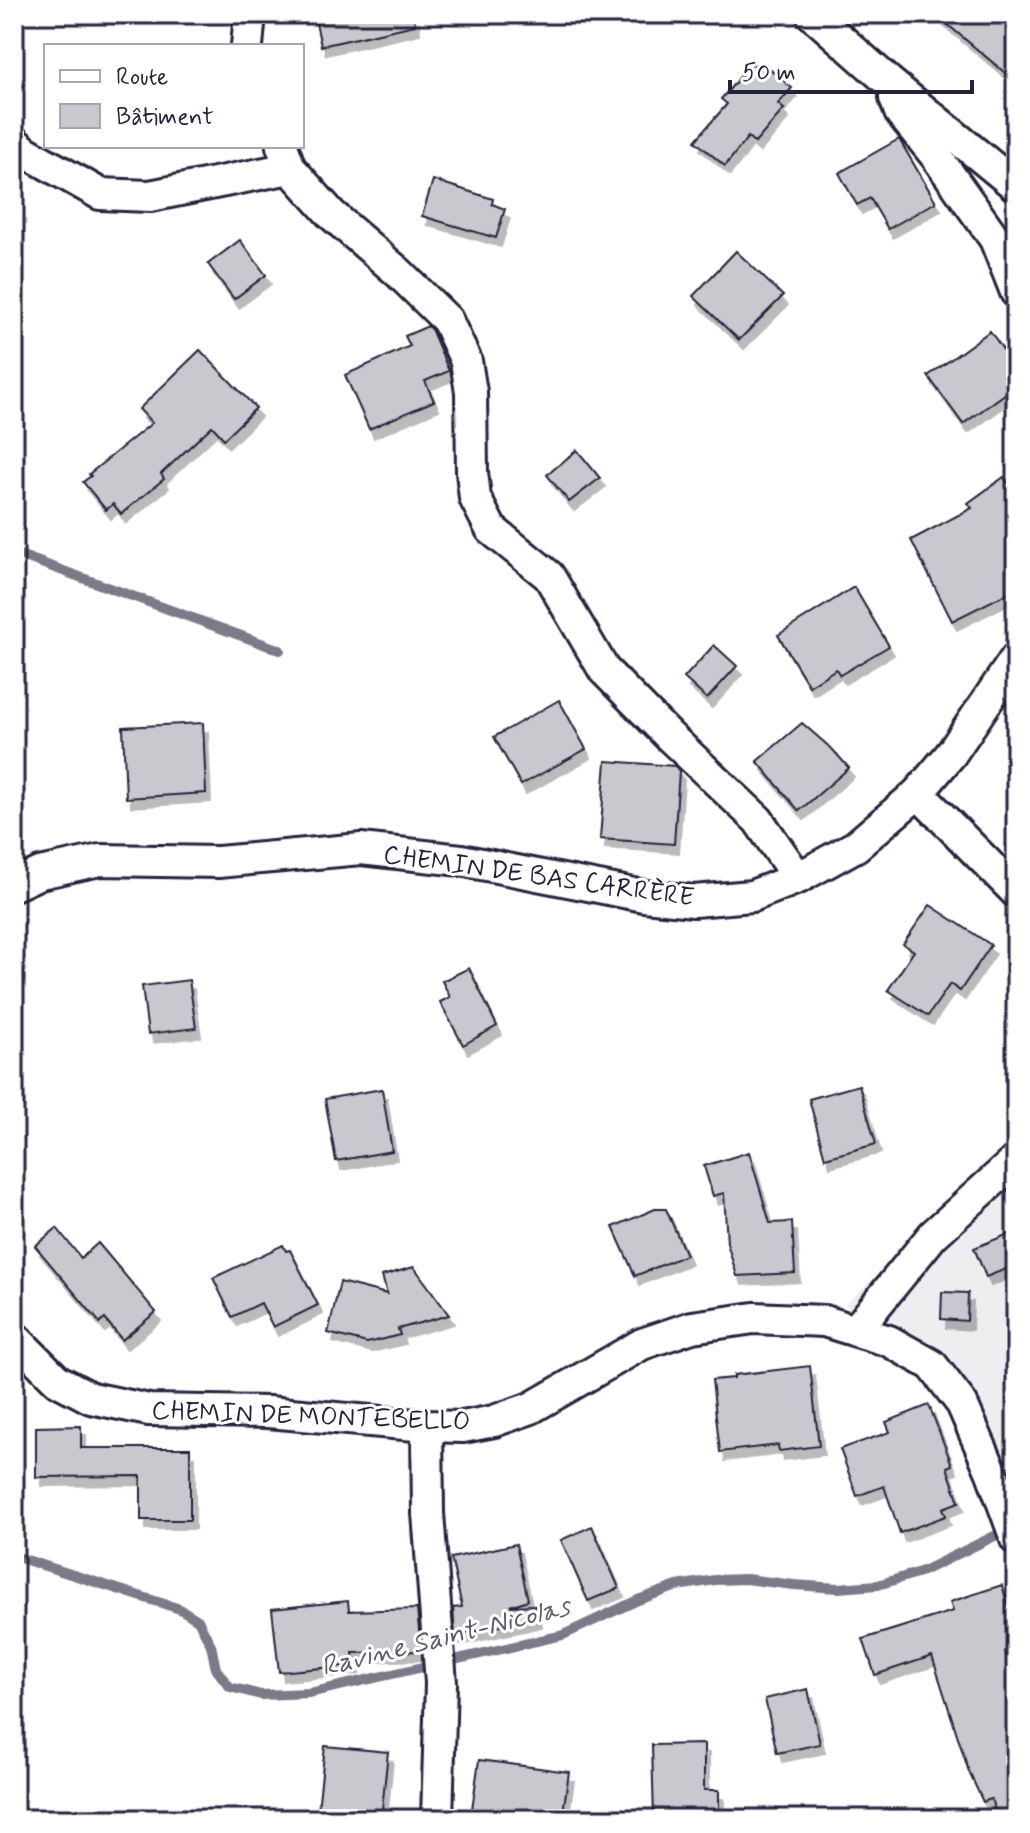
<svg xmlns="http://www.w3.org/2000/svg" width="1030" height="1833" viewBox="0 0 1030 1833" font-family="Mynerve,sans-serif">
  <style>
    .built { fill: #eeeef1 }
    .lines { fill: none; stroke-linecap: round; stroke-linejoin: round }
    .stream { stroke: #7a7a88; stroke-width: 10 }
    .building { fill: #c8c8cf; stroke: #22223b; stroke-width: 2; filter: url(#shadow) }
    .minor-casing { stroke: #22223b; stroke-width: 36 }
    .minor { stroke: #fff; stroke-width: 30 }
    .labels { text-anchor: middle; stroke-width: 6; stroke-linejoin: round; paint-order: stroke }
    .street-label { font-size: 26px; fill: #22223b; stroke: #fff }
    .water-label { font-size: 28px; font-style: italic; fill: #5c5c6f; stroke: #fff }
  </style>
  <defs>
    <filter id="shadow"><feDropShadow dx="5" dy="9" stdDeviation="0" flood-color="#0004"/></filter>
  </defs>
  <rect width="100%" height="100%" fill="#fff"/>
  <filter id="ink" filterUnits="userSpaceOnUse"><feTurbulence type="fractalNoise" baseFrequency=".0125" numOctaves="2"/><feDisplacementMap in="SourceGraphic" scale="16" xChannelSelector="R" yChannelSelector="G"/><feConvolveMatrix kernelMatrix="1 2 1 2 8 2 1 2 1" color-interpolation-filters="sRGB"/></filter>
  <g filter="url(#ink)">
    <polygon class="built" points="1016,1152 1016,1499 912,1339 844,1305"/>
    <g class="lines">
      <g class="stream">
        <polyline points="14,553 280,650"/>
        <polyline points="14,1556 180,1609 198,1620 211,1645 216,1669 230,1687 261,1695 309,1693 563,1635 638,1600 677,1586 715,1580 746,1579 794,1585 838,1588 878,1585 923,1571 1011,1528"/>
      </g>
    </g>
    <g class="building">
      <polygon points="314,14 414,14 415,25 321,46"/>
      <polygon points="935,14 1016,14 1016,82"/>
      <polygon points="752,63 759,69 764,64 792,88 778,104 784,109 755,143 748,137 725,166 695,141 727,104 721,99"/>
      <polygon points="899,139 936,202 888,229 870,198 857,205 839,173"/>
      <polygon points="433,180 493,199 492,204 505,209 496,238 422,216"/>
      <polygon points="240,240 266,275 234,299 208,264"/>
      <polygon points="736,251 783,296 739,340 693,296"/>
      <polygon points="428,326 432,331 449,371 425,381 434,401 369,429 345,375 410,346 405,336"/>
      <polygon points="990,331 1016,368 1016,386 963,424 928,376"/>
      <polygon points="200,350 256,408 224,439 212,426 161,474 164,479 121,514 113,504 106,510 83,482 91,476 89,474 152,423 139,409"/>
      <polygon points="577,450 600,478 569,502 547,475"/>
      <polygon points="1004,477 1016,494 1016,589 952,621 911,540 972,508 968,503"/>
      <polygon points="854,587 889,646 840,675 836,669 809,686 778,635"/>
      <polygon points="714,645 737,666 707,699 684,678"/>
      <polygon points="559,700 586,749 521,785 494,737"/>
      <polygon points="203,723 206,793 126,798 123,727"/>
      <polygon points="802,723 833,750 849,768 799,811 757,761"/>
      <polygon points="606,761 675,766 679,771 674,844 600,839"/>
      <polygon points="930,905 991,945 960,991 950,984 928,1016 888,990 914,951 903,944"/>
      <polygon points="469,968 497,1026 463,1045 440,1002 450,997 442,981"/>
      <polygon points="189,980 196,1028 148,1034 142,986"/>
      <polygon points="859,1085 876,1144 825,1158 809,1099"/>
      <polygon points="382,1089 392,1151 336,1161 325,1099"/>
      <polygon points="749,1152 770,1223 792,1222 795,1273 737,1276 727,1243 724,1193 713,1196 704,1166"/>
      <polygon points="655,1209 666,1209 686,1255 635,1276 613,1227"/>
      <polygon points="57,1228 81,1258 98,1243 156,1312 122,1340 105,1319 100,1323 35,1246"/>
      <polygon points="1016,1231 1016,1265 986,1277 974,1248"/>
      <polygon points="283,1245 286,1251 290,1250 318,1305 273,1327 261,1303 232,1317 213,1278"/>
      <polygon points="414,1267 449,1315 398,1329 400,1335 367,1343 328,1333 340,1282 387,1294 382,1276"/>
      <polygon points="942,1292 968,1293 967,1321 941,1319"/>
      <polygon points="810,1366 819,1446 779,1451 778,1445 720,1452 712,1380 734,1378 734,1375"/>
      <polygon points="929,1405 952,1465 947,1467 959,1502 943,1508 946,1516 900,1533 884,1486 857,1496 840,1449 890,1432 886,1422"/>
      <polygon points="81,1426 81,1448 190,1448 190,1520 141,1520 141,1476 36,1477 36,1427"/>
      <polygon points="592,1526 619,1588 588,1601 561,1540"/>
      <polygon points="516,1544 528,1600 510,1606 535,1605 537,1618 455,1636 453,1608 462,1607 451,1558"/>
      <polygon points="1002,1585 1016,1631 1016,1647 1005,1651 1016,1687 1016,1819 998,1819 991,1799 983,1802 969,1772 932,1656 875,1675 863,1639 953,1611 950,1602"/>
      <polygon points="348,1601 349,1611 417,1609 421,1651 353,1653 354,1665 279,1672 272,1609"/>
      <polygon points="808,1689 820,1744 777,1753 765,1699"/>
      <polygon points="704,1744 704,1790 719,1790 719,1819 654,1819 652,1745"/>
      <polygon points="325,1746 388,1752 381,1819 317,1819"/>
      <polygon points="479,1760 569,1772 562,1819 542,1819 472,1809"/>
    </g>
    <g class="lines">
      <defs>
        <g id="minor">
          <polyline points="812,14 889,82 1016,186"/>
          <polyline points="247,46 250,14"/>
          <polyline points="895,98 900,112 936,156 995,239 1016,292"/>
          <polyline points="14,142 26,152 100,194 150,196 290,168"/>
          <polyline points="282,146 290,168 331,214 398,272 447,320 466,361 471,392 472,472 475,498 491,529 549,576 604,670 669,736 758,820 798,878"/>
          <polyline points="918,793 1016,892"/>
          <polyline points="14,885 40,873 100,860 218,862 361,849 461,860 644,896 694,901 752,896 798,878 856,846 918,793 951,754 1016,658"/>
          <polyline points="856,1330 933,1235 1016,1160"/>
          <polyline points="14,1337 57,1380 91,1398 149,1410 268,1412 427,1426 463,1427 494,1421 531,1408 642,1344 692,1327 754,1318 824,1321 889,1341 932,1365 962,1404 992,1473 1016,1539"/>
          <polyline points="427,1426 428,1513 441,1683 437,1819"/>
        </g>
      </defs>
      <use href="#minor" class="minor-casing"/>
      <use href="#minor" class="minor"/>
    </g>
  </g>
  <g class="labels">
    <g class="street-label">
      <text transform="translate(539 875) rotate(8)" y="9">CHEMIN DE BAS CARRÈRE</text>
      <text transform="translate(311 1415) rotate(2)" y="9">CHEMIN DE MONTEBELLO</text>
    </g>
    <g class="water-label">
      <text transform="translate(445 1635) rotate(-14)" y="10">Ravine Saint-Nicolas</text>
    </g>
  </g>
  <rect width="1030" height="1833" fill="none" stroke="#fff" stroke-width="48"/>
  <rect x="24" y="24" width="982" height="1785" fill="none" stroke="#22223b" stroke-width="3" filter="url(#ink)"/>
  <rect x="44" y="44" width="260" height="104" fill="#ffffff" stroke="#a7a7b1" stroke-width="2"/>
  <rect x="60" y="70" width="40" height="12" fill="#ffffff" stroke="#a7a7b1" stroke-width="2"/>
  <text x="116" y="84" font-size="24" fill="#22223b">Route</text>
  <rect x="60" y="104" width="40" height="24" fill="#c8c8cf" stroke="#a7a7b1" stroke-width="2"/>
  <text x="116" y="124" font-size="24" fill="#22223b">Bâtiment</text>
  <path d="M730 80v12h242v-12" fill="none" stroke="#22223b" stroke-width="4"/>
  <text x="742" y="80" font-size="24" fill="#22223b" stroke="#ffffff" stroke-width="6" paint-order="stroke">50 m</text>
</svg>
